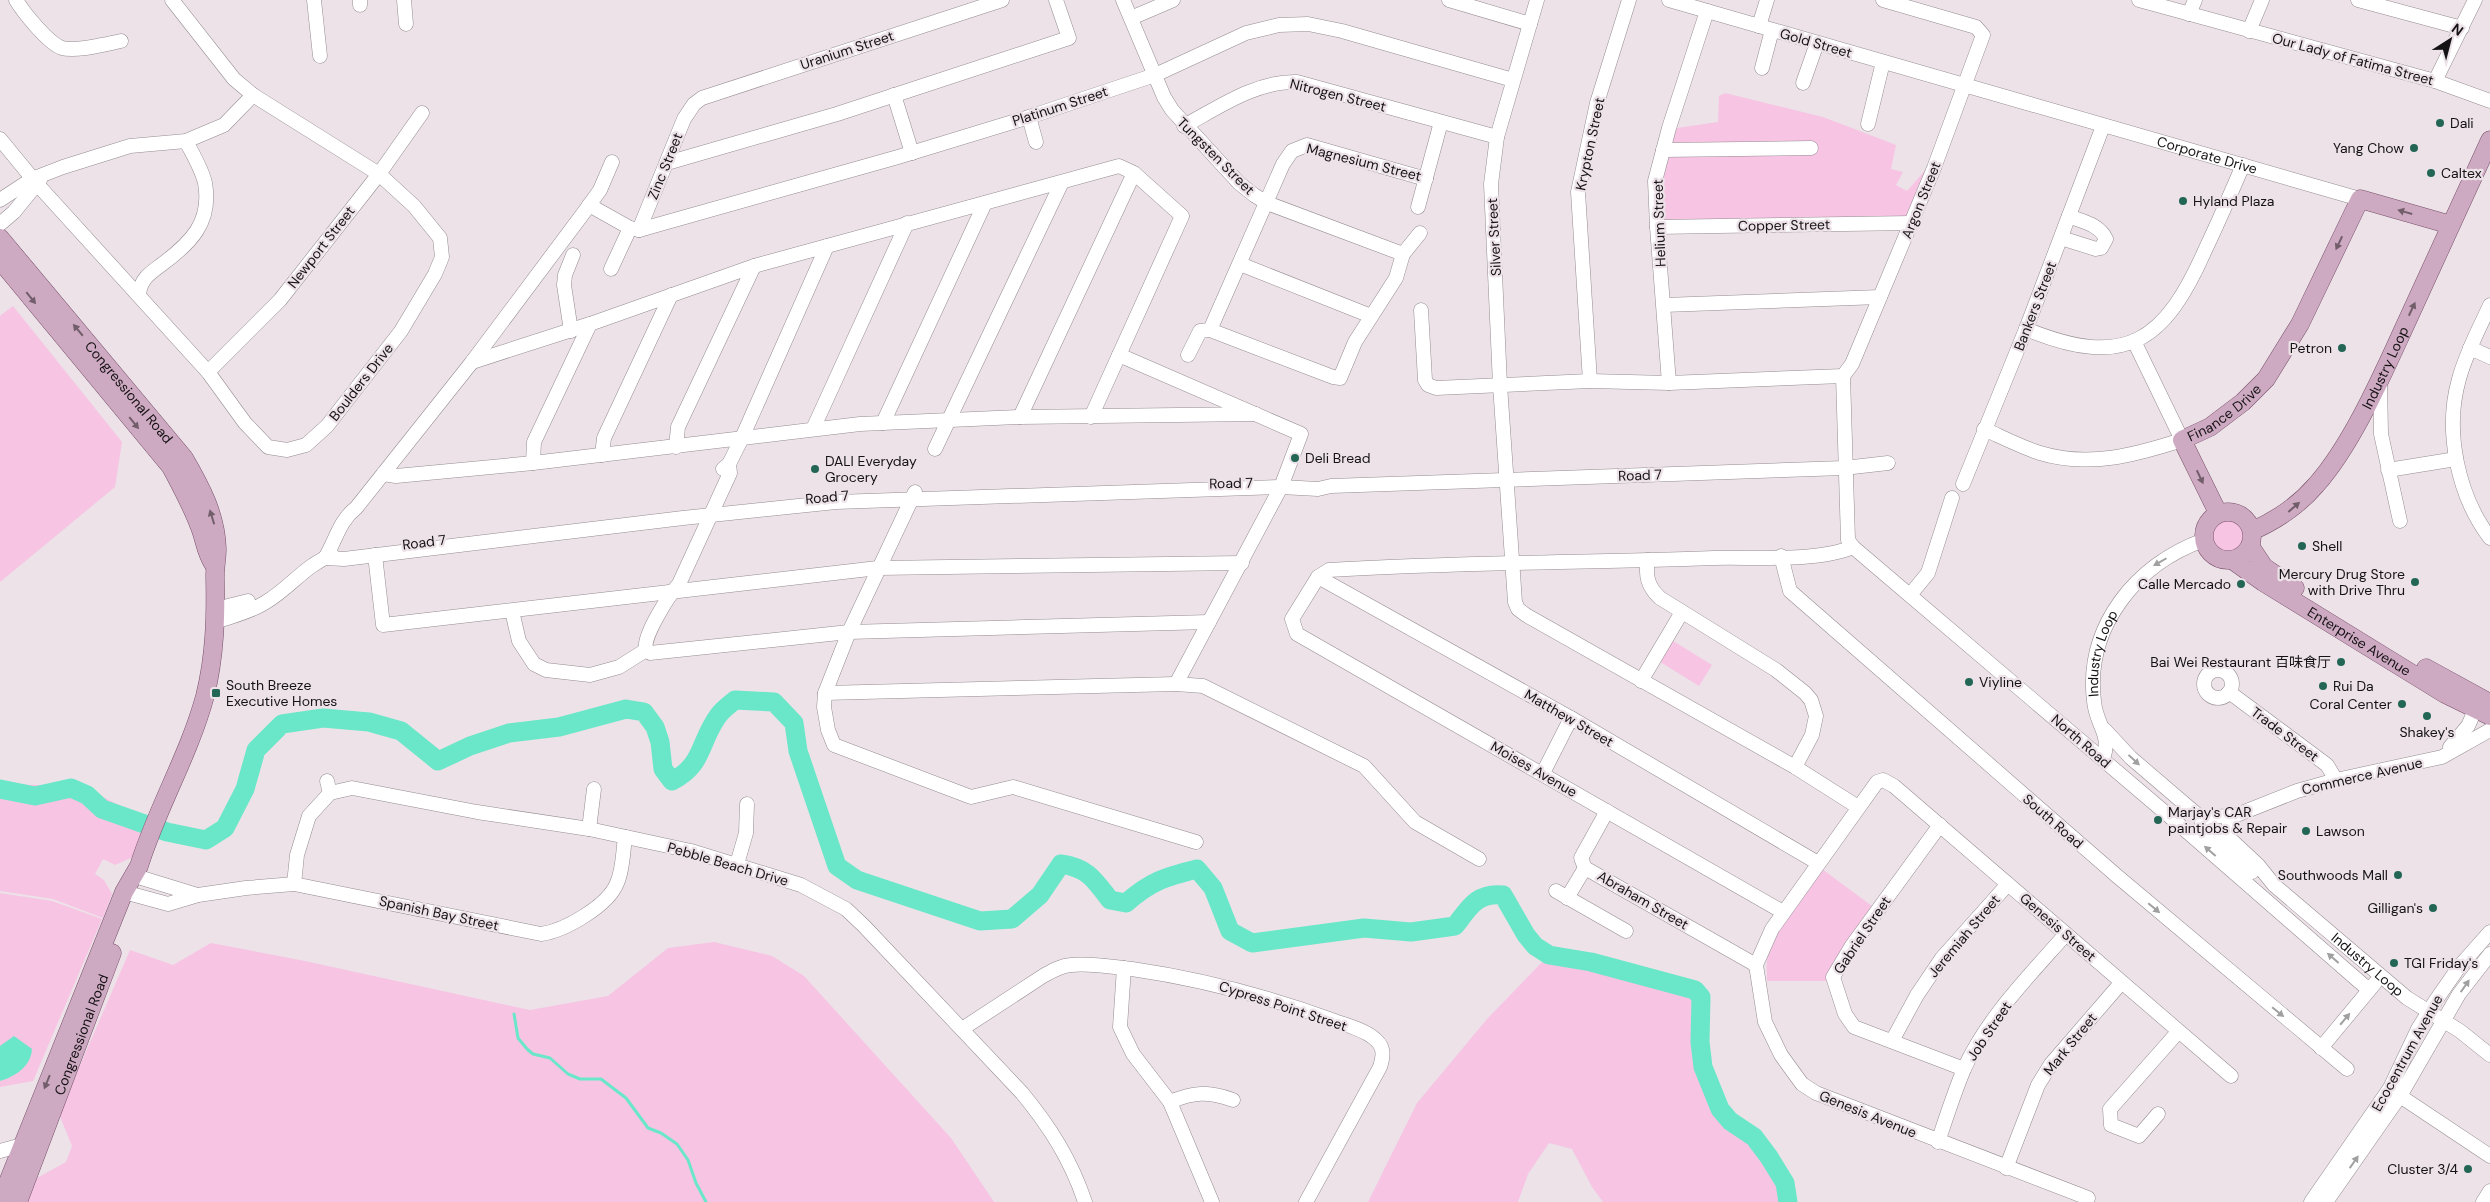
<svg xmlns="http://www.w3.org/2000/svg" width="2490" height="1202" viewBox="0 0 2490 1202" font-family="'DM Sans','Noto Sans SC',sans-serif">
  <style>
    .green { fill: #f7c4e4 }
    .water { fill: #6ae7c8 }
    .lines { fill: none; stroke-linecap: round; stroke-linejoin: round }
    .stream { stroke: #6ae7c8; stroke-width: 3 }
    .river { stroke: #6ae7c8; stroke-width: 19 }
    .minor-casing { stroke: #958c91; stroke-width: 15 }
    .major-casing { stroke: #78506a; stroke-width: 19 }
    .minor { stroke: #fff; stroke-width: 14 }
    .major { stroke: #ceaac2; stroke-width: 18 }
    .oneway { fill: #725e6b }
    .oneway2 { fill: #a1a0a1 }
    .poi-dot { fill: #246656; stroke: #ece2e8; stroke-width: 2 }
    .labels { text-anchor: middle; stroke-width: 4.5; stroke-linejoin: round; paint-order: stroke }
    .street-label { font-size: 14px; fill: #151214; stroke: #ece2e8 }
    .poi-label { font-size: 14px; fill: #151214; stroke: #ece2e8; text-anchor: start }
  </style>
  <rect width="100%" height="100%" fill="#ece2e8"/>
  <g class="green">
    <polygon points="1725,93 1823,117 1896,145 1891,169 1903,172 1896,185 1907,191 1936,158 1911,220 1657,227 1664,150 1670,129 1718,122 1719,96"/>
    <polygon points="13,306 122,442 115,487 0,582 0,316"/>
    <circle cx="2228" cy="536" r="15"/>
    <polygon points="1670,639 1712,665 1699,686 1657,660"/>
    <path d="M72 781 148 820 133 857 115 865 103 859 95 874 104 880 112 894 103 918 53 899 0 891V782C25 785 47 787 72 781Z"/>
    <path d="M1822 869 1872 906 1828 972 1827 981H1767C1767 973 1766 963 1768 954 1773 929 1807 890 1822 869Z"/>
    <polygon points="0,893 52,901 102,919 33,1081 0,1087"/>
    <polygon points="714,942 772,956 804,976 951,1138 994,1202 28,1202 37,1178 66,1162 72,1146 59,1114 130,950 173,965 211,943 305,961 530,1010 608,996 668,948"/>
    <polygon points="1549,955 1591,962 1695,990 1701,997 1700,1042 1703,1067 1720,1109 1730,1121 1754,1137 1769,1157 1785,1183 1788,1202 1603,1202 1592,1187 1572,1149 1549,1143 1528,1174 1518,1202 1368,1202 1417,1103 1487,1019"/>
  </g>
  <path class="water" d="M14 1036 32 1049C31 1066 16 1076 0 1081V1046Z"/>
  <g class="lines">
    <polyline class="stream" points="514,1014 518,1038 527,1049 533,1054 550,1058 568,1074 580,1079 601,1079 626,1098 648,1128 661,1133 677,1144 688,1160 696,1183 706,1202"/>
    <path class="river" d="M0 789 35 796 71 788 87 795 102 809 167 832 206 840 225 828 245 789 256 750 282 724 323 718 369 722 401 731 438 761 470 746 509 733 559 727 626 709 644 712 655 727 660 742 663 769 672 781C704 765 699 742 718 716 722 710 729 705 735 700L774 702 794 723 798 751 837 866 857 880 980 921 1012 919 1040 895 1061 864C1088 868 1094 879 1110 900L1126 903C1151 881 1165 877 1197 869L1213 888 1230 931 1252 943 1364 928 1411 932 1455 926C1469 908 1477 892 1503 895L1526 935 1535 946 1549 955 1591 962 1695 990 1701 997 1700 1042 1703 1067 1720 1109 1730 1121 1754 1137 1769 1157 1785 1183 1788 1202"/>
    <defs>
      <g id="minor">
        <path d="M16 0C24 13 48 43 62 48 76 52 106 44 121 41"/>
        <polyline points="314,0 320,56"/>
        <polyline points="360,0 360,5"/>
        <polyline points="404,0 406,24"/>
        <polyline points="1123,0 1164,97 1172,110 1239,183 1254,195 1267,203 1403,254"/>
        <polyline points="1449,0 1530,24"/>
        <polyline points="1537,0 1497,137 1491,184 1500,385 1515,602 1518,609 1526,615 1795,767 1858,807"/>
        <path id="s1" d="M1669 0 2360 199"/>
        <polyline points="1883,0 1976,27 1983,35 1934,168 1852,364 1843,376 1848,540 1853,547 2168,815 2369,990"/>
        <polyline points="2139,0 2435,81 2490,101"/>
        <polyline points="2358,0 2462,28"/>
        <polyline points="2189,14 2195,0"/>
        <polyline points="1131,18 1173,0"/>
        <polyline points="1759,26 1767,0"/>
        <polyline points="2249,31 2262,0"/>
        <polyline points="1762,68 1772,30"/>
        <polyline points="2435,81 2475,0"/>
        <polyline points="1803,83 1817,43"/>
        <polyline points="894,95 912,153"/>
        <polyline points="1029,117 1036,142"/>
        <polyline points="1868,124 1883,62"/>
        <path d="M1184 126C1219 107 1256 81 1297 82L1497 137"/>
        <polyline points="0,139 37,184 208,372 245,423 268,447 287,450 306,445 327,426 401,331 435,274 442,257 440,238 414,206 379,174 253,95 234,79 172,0"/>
        <polyline points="1663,150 1811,148"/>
        <polyline points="667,163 837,114 1069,38 1056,0"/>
        <polyline points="0,200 32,179 63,167 130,146 186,141 224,125 253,95"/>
        <polyline points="589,205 630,228 639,230 898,157 1029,117 1155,75 1246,33 1279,25 1308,24 1342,31 1513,80"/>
        <polyline points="1418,207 1441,122"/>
        <polyline points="0,224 14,212 40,180"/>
        <polyline points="1657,227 1912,223"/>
        <polyline points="639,230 684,119 694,104 702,98 1002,0"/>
        <path d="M2061 238 2096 249 2101 248 2106 239C2099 224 2083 222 2069 216"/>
        <polyline points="1240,264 1371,316"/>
        <polyline points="611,269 630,228"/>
        <path d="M139 294C141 279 149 274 161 265 191 243 212 222 205 183 202 169 192 153 186 141"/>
        <polyline points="1664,305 1880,297"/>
        <path d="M2490 305C2479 329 2466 353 2459 379 2444 431 2458 496 2490 538"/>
        <polyline points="1421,310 1425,380 1428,385 1436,388 1590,381 1669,383 1843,376"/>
        <path d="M2026 329C2126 370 2165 342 2206 248 2219 221 2231 193 2243 165"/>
        <polyline points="1210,330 1283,164 1292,151 1307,145 1426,179"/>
        <polyline points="571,331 564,285 565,275 573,255"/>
        <polyline points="2470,348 2490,357"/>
        <polyline points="1119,355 1301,434 1281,487 1176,684"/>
        <polyline points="1188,355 1200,331 1210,330 1333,377 1340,378 1355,342 1396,278 1403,254 1420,233"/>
        <polyline points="472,362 590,324 754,266 1119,166 1134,173 1182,216 1091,417"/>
        <polyline points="208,372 280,300 379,174 422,113"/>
        <polyline points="2380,380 2381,434 2400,521"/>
        <polyline points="1590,381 1578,192 1597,103 1629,0"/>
        <polyline points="1669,383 1657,227 1655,181 1669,128 1707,11"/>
        <polyline points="1020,417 1134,173"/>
        <polyline points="883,423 985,203"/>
        <polyline points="813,429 907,223"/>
        <path d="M1984 429C2002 437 2021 447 2040 453 2089 468 2135 455 2182 440L2134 341"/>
        <polyline points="676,447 678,427 754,266"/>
        <polyline points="935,449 1062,182"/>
        <polyline points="602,455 604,438 671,295"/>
        <polyline points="533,463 534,442 590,324"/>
        <path d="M729 464 730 473 679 584C669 595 642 637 646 650L650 653 849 632 1209 622"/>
        <polyline points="723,469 729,464 741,440 827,246"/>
        <polyline points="2388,470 2456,459"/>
        <polyline points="383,474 396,476 533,463 860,424 1020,417 1256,414"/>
        <polyline points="1963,484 2026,329 2103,126"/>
        <polyline points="915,492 849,632 825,693 824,707 828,730 834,745 971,797 1013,787 1196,842"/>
        <polyline points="375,555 383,625 878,568 1242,563"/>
        <polyline points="1781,556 1790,591 2117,876 2347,1069"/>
        <polyline points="325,558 344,559 683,518 836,502 1281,487 1318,489 1331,486 1844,468 1888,463"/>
        <path d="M325 558C336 540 339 521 356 508L472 362 585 211 600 190 612 162"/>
        <path d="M1648 560C1645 576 1648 587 1660 598L1776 670 1805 693 1811 700 1816 716 1812 735 1795 767"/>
        <polyline points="1318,577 1571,718 1818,863"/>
        <polyline points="1910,595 1928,573 1952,498"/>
        <polyline points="216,609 248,601"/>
        <polyline points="512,611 519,641 534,664 546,670 590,675 619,667 646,650"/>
        <path d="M215 622C232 616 251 612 266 602 290 588 305 565 332 555"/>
        <circle cx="2218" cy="684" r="14"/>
        <polyline points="1641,681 1682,612"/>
        <polyline points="2229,692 2327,765 2336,780"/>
        <polyline points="825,693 1176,684 1203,686 1364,766 1415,822 1479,859"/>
        <polyline points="2105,730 2131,758 2200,817 2204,829 2252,872"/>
        <polyline points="2450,747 2468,726 2479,701"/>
        <path id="s2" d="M2103 759C2112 733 2096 726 2094 701 2085 627 2136 564 2204 540"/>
        <polyline points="1543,773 1571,718"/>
        <polyline points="327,781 330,793"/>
        <polyline points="1607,811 1581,858 1585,868 1756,965"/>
        <path id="s3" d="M2234 816 2229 823 2228 837 2258 865 2274 885 2407 998 2460 1031 2490 1055"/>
        <polyline points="2200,817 2234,816 2297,791 2336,780 2442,757 2490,730"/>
        <polyline points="1940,825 1851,947 1833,977 1845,1014 1854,1027 1964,1069"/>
        <polyline points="589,829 594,789"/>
        <polyline points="737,864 746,833 747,804"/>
        <polyline points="132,875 197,895"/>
        <path d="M294 884 297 855 309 816 330 793 352 788 477 812 589 829 691 851 801 885 846 909 864 926 1022 1093C1050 1127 1071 1160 1085 1202"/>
        <polyline points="1556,891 1626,931"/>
        <path d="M124 892 168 904 198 895 246 888 294 884 541 934C564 931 608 906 617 883 623 870 623 852 625 837"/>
        <polyline points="1567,898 1585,868"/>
        <path d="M1783 912 1297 634 1292 619 1318 577 1329 570C1458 562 1586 563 1714 558 1755 557 1817 562 1853 547"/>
        <polyline points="1124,968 1120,1027 1133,1054 1170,1102 1212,1202"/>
        <path d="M962 1029 1043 976C1052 971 1060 966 1071 965 1090 963 1113 967 1132 969 1201 979 1269 997 1335 1021 1348 1026 1366 1030 1376 1040 1385 1048 1383 1057 1380 1067L1306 1202"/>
        <polyline points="1892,1041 1917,995 1942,958 2008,884"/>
        <polyline points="2321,1048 2375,983"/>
        <polyline points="2400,1096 2490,1156"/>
        <path d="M1170 1102C1193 1092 1208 1091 1233 1100"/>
        <polyline points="2158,1114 2139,1136 2111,1125 2110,1109 2178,1032"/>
        <path d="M1938 1142C1946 1118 1954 1093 1964 1069 1987 1018 2029 976 2066 934"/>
        <polyline points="0,1151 22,1145 31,1148"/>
        <polyline points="2006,1168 2038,1085 2051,1064 2121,983"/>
        <polyline points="2088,1198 1816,1093 1802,1084 1781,1055 1765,1022 1756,965 1772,929 1877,782 1883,780 1894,786 2231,1076"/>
        <polyline points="2311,1202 2390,1088 2418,1029 2436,1000 2459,967 2490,932"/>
        <polyline points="2326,1202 2400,1096 2459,994 2490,954"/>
        <polyline points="2483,1202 2490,1191"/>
      </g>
      <g id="major">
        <path id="s4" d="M0 238 184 458C201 487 216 515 217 549 217 558 215 567 215 576 216 616 215 656 205 696 189 755 157 808 139 866L124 892 0 1202"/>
        <path d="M0 260 171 467C181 486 191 504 199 525 205 539 205 552 214 565"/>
        <circle cx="2228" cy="536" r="24"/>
        <path id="s5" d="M2218 513 2182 440 2210 427 2243 402 2266 379 2300 324 2360 199 2451 225"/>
        <path id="s6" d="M2252 531C2277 520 2298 506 2316 485 2351 446 2381 378 2403 330 2432 266 2461 203 2490 140"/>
        <polyline points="2250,546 2264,567 2295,588"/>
        <path id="s7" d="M2232 560 2263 582 2445 694 2490 716"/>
        <polyline points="2426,668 2490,703"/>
        <path id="s8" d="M18 1202 112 953"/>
      </g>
    </defs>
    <use href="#minor" class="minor-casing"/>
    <use href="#major" class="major-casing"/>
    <use href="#minor" class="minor"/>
    <use href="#major" class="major"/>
  </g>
  <defs><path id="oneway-solid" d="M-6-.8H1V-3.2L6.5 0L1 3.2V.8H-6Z" transform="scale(1.25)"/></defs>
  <g class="oneway">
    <use href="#oneway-solid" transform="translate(2405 212) rotate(-164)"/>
    <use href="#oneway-solid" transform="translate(2339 243) rotate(115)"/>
    <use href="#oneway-solid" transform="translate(31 298) rotate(51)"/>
    <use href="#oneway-solid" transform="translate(2412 309) rotate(-65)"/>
    <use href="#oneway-solid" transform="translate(78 330) rotate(-130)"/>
    <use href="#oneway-solid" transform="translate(134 423) rotate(51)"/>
    <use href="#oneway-solid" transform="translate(2200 477) rotate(65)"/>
    <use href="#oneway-solid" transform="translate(2294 507) rotate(-41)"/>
    <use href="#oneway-solid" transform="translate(212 517) rotate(-107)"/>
    <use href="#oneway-solid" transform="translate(47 1082) rotate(112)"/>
  </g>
  <g class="oneway2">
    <use href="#oneway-solid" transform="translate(2160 562) rotate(150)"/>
    <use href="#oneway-solid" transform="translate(2134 760) rotate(43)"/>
    <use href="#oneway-solid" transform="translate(2210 851) rotate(-139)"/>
    <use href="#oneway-solid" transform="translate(2154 908) rotate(40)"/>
    <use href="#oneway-solid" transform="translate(2333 958) rotate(-139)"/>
    <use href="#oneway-solid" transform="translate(2465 986) rotate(-55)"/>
    <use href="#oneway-solid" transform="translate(2278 1012) rotate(39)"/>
    <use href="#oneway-solid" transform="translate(2345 1019) rotate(-50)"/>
    <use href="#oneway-solid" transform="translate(2354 1162) rotate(-55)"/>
  </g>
  <g class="poi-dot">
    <circle cx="2440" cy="123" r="5"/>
    <circle cx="2414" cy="148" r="5"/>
    <circle cx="2431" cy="173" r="5"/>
    <circle cx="2183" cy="201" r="5"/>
    <circle cx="2342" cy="348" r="5"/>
    <circle cx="1295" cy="458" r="5"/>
    <circle cx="815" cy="469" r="5"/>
    <circle cx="2302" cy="546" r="5"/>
    <circle cx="2415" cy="582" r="5"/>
    <circle cx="2241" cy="584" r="5"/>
    <circle cx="2341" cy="662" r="5"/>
    <circle cx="1969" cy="682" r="5"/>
    <circle cx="2323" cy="686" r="5"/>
    <rect x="211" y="688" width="10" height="10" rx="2.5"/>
    <circle cx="2402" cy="704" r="5"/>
    <circle cx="2427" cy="716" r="5"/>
    <circle cx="2158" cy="820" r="5"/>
    <circle cx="2306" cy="831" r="5"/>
    <circle cx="2398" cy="875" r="5"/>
    <circle cx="2433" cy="908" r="5"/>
    <circle cx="2394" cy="963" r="5"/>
    <circle cx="2468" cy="1169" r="5"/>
  </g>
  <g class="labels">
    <g class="street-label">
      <text transform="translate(1816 43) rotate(16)" y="5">Gold Street</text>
      <text transform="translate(847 50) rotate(-18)" y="5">Uranium Street</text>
      <text transform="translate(2353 59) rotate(15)" y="5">Our Lady of Fatima Street</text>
      <text transform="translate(1338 95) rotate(14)" y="5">Nitrogen Street</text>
      <text transform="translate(1060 106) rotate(-18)" y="5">Platinum Street</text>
      <text transform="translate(1590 144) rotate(-78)" y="5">Krypton Street</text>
      <text dy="5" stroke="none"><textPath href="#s1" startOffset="560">Corporate Drive</textPath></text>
      <text transform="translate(1216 156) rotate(45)" y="5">Tungsten Street</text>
      <text transform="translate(1364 162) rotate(14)" y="5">Magnesium Street</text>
      <text transform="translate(665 166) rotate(-68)" y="5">Zinc Street</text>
      <text transform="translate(1921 200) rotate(-68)" y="5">Argon Street</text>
      <text transform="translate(1659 223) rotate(-92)" y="5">Helium Street</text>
      <text transform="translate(1784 225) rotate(-1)" y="5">Copper Street</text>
      <text transform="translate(1494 237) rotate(-93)" y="5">Silver Street</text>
      <text transform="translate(321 247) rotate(-52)" y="5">Newport Street</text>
      <text transform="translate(2035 306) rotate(-69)" y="5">Bankers Street</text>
      <text dy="5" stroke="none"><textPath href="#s6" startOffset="216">Industry Loop</textPath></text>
      <text transform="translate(361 382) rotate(-52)" y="5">Boulders Drive</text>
      <text dy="5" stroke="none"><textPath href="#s4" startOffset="201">Congressional Road</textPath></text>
      <text dy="5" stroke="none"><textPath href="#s5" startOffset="132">Finance Drive</textPath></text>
      <text transform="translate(1640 475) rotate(-2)" y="5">Road 7</text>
      <text transform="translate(1231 483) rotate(-1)" y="5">Road 7</text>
      <text transform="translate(827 497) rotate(-5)" y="5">Road 7</text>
      <text transform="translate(424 542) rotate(-7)" y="5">Road 7</text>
      <text dy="5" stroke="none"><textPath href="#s7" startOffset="151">Enterprise Avenue</textPath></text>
      <text dy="5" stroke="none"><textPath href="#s2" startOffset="109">Industry Loop</textPath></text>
      <text transform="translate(1569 718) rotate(30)" y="5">Matthew Street</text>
      <text transform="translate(2285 734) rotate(37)" y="5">Trade Street</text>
      <text transform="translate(2081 741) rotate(41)" y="5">North Road</text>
      <text transform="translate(1534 769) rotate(30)" y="5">Moises Avenue</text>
      <text transform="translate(2362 776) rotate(-13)" y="5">Commerce Avenue</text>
      <text transform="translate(2053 821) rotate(41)" y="5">South Road</text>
      <text transform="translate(728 864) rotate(16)" y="5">Pebble Beach Drive</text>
      <text transform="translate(1643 900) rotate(30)" y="5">Abraham Street</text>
      <text transform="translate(439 913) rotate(12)" y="5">Spanish Bay Street</text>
      <text transform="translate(2058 927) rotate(41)" y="5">Genesis Street</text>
      <text transform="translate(1862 935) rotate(-56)" y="5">Gabriel Street</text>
      <text transform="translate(1964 936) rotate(-50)" y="5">Jeremiah Street</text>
      <text dy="5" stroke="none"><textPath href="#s3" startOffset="212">Industry Loop</textPath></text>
      <text transform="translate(1283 1006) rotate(18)" y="5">Cypress Point Street</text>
      <text transform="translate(1989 1031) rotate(-56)" y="5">Job Street</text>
      <text dy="5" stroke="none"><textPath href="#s8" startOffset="179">Congressional Road</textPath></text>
      <text transform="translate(2070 1044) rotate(-51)" y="5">Mark Street</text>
      <text transform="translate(2407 1053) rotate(-61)" y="5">Ecocentrum Avenue</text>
      <text transform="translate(1868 1114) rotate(22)" y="5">Genesis Avenue</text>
    </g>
    <g class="poi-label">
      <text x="2450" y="128">Dali</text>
      <text x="2404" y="153" text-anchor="end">Yang Chow</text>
      <text x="2441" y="178">Caltex</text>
      <text x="2193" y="206">Hyland Plaza</text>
      <text x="2332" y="353" text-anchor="end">Petron</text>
      <text x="1305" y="463">Deli Bread</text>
      <text x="825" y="466">DALI Everyday<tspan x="825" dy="16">Grocery</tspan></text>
      <text x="2312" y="551">Shell</text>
      <text x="2405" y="579" text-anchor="end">Mercury Drug Store<tspan x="2405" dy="16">with Drive Thru</tspan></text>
      <text x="2231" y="589" text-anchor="end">Calle Mercado</text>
      <text x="2331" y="667" text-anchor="end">Bai Wei Restaurant 百味食厅</text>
      <text x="1979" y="687">Viyline</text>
      <text x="226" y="690">South Breeze<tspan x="226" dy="16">Executive Homes</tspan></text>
      <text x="2333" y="691">Rui Da</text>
      <text x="2392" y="709" text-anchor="end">Coral Center</text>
      <text x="2427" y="737" text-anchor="middle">Shakey's</text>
      <text x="2168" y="817">Marjay's CAR<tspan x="2168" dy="16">paintjobs &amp; Repair</tspan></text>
      <text x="2316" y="836">Lawson</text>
      <text x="2388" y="880" text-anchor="end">Southwoods Mall</text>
      <text x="2423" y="913" text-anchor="end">Gilligan's</text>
      <text x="2404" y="968">TGI Friday's</text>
      <text x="2458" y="1174" text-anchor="end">Cluster 3/4</text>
    </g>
  </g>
  <g transform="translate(2450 40) rotate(36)" stroke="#ece2e8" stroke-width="4" paint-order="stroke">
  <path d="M0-4L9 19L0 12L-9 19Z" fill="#151214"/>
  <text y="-8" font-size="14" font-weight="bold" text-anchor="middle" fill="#151214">N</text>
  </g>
</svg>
